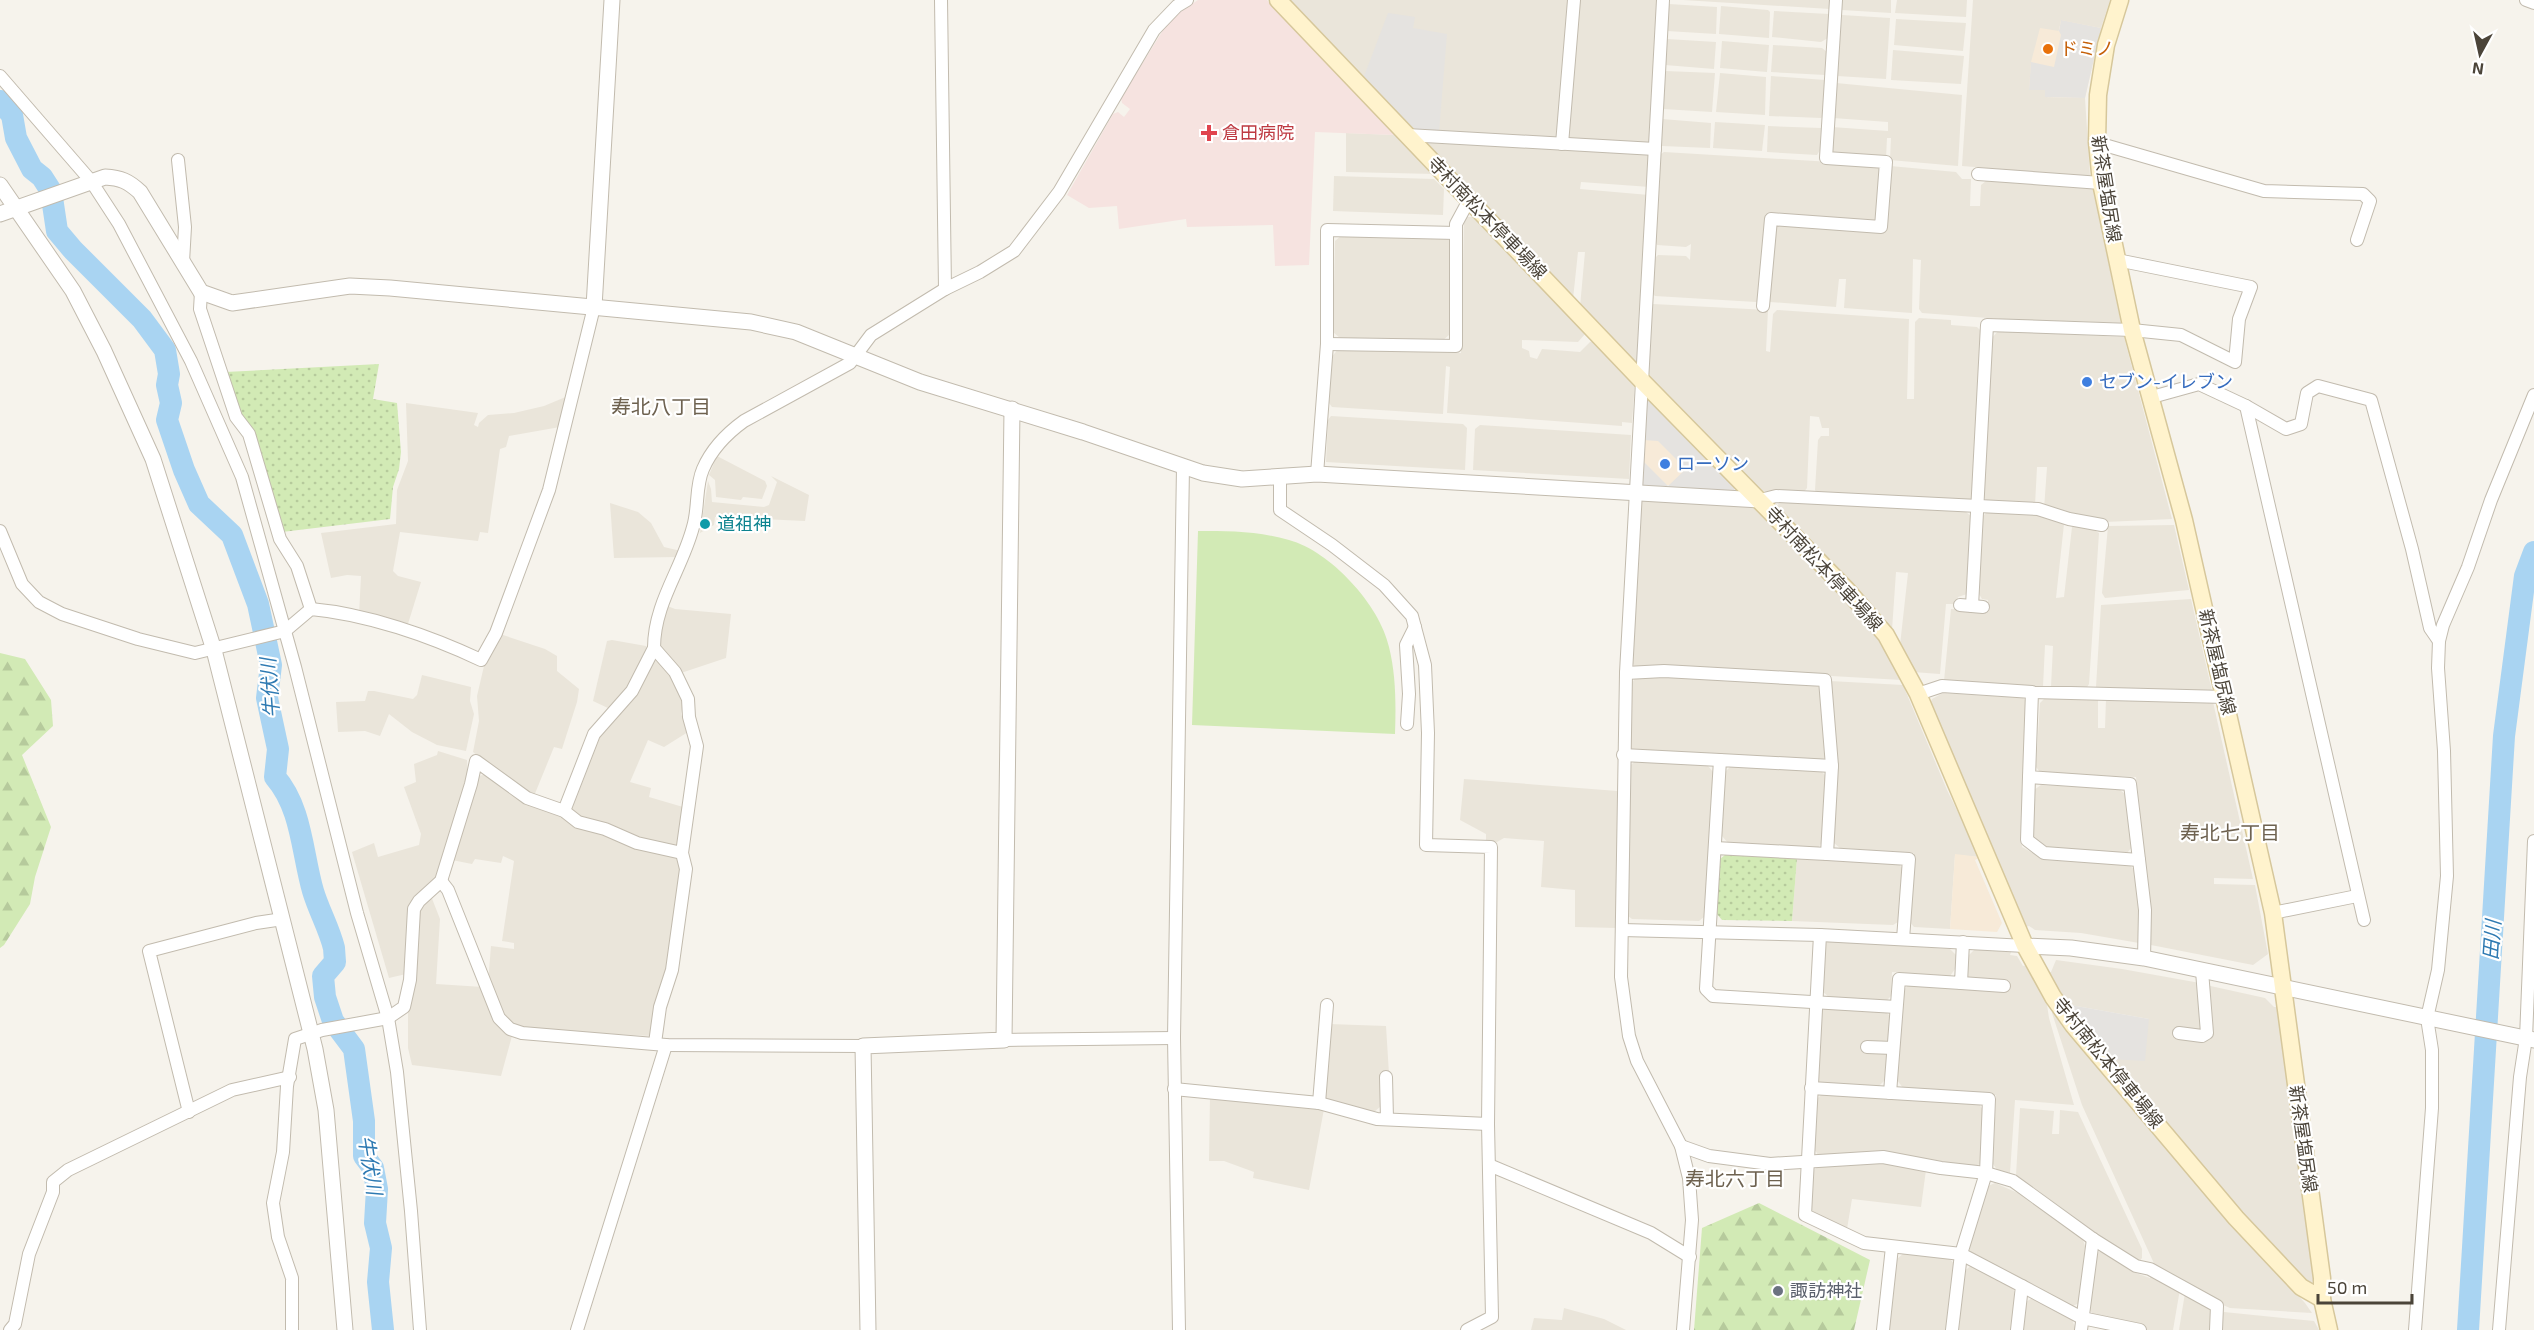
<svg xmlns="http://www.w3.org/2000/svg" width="2534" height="1330" viewBox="0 0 2534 1330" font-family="'Exo 2','Noto Sans JP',sans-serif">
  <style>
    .residential { fill: #eae5da }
    .commercial { fill: #f7ead8 }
    .medical { fill: #f6e3e0 }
    .grass { fill: url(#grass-dots) }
    .forest { fill: url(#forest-firs) }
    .pitch { fill: #d2eab5 }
    .parking { fill: #e5e3e0 }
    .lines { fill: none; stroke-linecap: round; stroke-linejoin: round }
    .river { stroke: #a9d4f2; stroke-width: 22 }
    .minor-casing { stroke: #c2bbae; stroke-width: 14 }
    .tertiary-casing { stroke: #c2bbae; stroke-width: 17 }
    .secondary-casing { stroke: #d6c79b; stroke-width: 19 }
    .minor { stroke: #fff; stroke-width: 12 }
    .tertiary { stroke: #fff; stroke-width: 15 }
    .secondary { stroke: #fff3cd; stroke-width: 16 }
    .food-dot { fill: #e8710a; stroke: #fff; stroke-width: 2 }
    .health-dot { fill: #e0444e; stroke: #fff; stroke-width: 2 }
    .shop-dot { fill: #3f7fe0; stroke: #fff; stroke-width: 2 }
    .culture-dot { fill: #0f9aa8; stroke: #fff; stroke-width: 2 }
    .worship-dot { fill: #6b7280; stroke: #fff; stroke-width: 2 }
    .labels { text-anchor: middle; stroke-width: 4.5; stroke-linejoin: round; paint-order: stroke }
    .food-label { font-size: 18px; fill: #c56008; stroke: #fff; text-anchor: start }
    .health-label { font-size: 18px; fill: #be3a42; stroke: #fff; text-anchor: start }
    .street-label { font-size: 18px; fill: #4b4439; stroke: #fff }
    .shop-label { font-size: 18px; fill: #366cbe; stroke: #fff; text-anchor: start }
    .culture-label { font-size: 18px; fill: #0d838f; stroke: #fff; text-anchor: start }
    .worship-label { font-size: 18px; fill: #5b616d; stroke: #fff; text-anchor: start }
    .neighbourhood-label { font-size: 20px; fill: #6e6250; stroke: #fff }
    .water-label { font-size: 20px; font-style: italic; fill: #2e7ab2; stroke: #fff }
  </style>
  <defs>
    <pattern id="grass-dots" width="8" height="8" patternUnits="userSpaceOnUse" patternTransform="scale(1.5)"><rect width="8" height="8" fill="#d2eab5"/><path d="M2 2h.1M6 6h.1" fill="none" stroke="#b6ca9c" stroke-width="1.8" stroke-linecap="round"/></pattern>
    <pattern id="forest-firs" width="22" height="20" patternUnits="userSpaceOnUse" patternTransform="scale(1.5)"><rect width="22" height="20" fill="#d2eab5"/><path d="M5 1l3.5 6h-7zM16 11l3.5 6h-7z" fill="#b6ca9c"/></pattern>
  </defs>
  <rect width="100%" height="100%" fill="#f6f3ec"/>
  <g class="residential">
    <polygon points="1286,0 1571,0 1557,140 1439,132 1363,79"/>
    <polygon points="1579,0 1660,0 1652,146 1567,140"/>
    <polygon points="1683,0 1830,0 1830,9"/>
    <polygon points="1842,0 1891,0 1891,13 1842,10"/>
    <polygon points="1897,0 1967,0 1966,17 1895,13"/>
    <polygon points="1973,0 2110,0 2101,28 2061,21 2045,90 2046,97 2085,98 2090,176 1962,166"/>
    <polygon points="1669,4 1717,7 1716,34 1667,31"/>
    <polygon points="1721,6 1768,10 1770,12 1769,38 1719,34"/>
    <polygon points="1774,11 1829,14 1828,38 1821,42 1772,37"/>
    <polygon points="1842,15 1890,18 1886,79 1837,76"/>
    <polygon points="1896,19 1966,23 1963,51 1894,45"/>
    <polygon points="1667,39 1716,42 1714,69 1665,65"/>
    <polygon points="1722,41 1769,45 1767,72 1720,68"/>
    <polygon points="1773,45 1822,48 1827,52 1825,75 1771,72"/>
    <polygon points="1893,50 1964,56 1961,84 1891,80"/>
    <polygon points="1665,71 1715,73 1712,112 1663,109"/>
    <polygon points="1720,73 1766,77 1765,115 1716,112"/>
    <polygon points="1771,76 1825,80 1823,116 1821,118 1769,116"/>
    <polygon points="1836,83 1962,95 1958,166 1890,160 1891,138 1887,138 1886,158 1832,156 1832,127 1888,131 1888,122 1833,118"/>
    <polygon points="1662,119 1711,123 1710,148 1662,146 1660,143"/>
    <polygon points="1715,122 1765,125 1762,151 1713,148"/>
    <polygon points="1768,126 1821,128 1820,150 1817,155 1767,152"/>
    <polygon points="1346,133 1395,135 1435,174 1346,172"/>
    <polygon points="1426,140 1648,153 1653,157 1650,187 1581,182 1580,189 1649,195 1637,365 1580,307 1585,252 1578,252 1573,299 1427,144"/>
    <polygon points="1664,152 1880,165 1877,221 1875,223 1766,214 1759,300 1756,302 1655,296 1652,293 1654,259 1658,255 1686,256 1690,260 1691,244 1686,247 1657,245 1655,241 1661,154"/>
    <polygon points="1890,166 1956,172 1962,179 1971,179 1970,206 1980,206 1981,185 1986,181 2093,189 2121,323 2072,321 2054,323 1922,313 1919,309 1921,260 1913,259 1912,313 1844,308 1846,279 1839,279 1836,307 1770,302 1768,300 1776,223 1885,232"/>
    <polygon points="1334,176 1434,179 1444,189 1443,215 1333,211"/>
    <polygon points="1467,217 1474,217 1584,330 1585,334 1578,342 1522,340 1522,348 1529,351 1530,357 1537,359 1542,349 1580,352 1590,342 1594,341 1635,381 1632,423 1622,422 1622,426 1447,413 1450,367 1446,366 1443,414 1332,407 1329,403 1331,358 1338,349 1461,353 1464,221"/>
    <polygon points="1342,235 1443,237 1451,241 1449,335 1442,341 1340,338 1333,332 1335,241"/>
    <polygon points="1653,304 1768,310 1766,351 1770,352 1773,314 1777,310 1909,319 1907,399 1914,399 1915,322 1919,318 1951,320 1951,325 1977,327 1981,331 1973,498 1969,503 1819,495 1815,490 1818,440 1821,436 1829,436 1829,428 1822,428 1819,417 1810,416 1807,488 1803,493 1759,491 1647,374 1651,307"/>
    <polygon points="1998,331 2124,337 2172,519 2105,522 2044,509 2047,467 2037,467 2035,505 1989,502 1984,498 1992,338"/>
    <polygon points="568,396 560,427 509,436 506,447 500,449 488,533 480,532 478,541 400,532 393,571 398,576 421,582 407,627 359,615 361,576 347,575 331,578 321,533 396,524 397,490 408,461 406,403 478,413 474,425 478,427 479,423 488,415 514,413 544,406"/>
    <polygon points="1331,416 1463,424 1467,428 1465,470 1326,462 1328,420"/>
    <polygon points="1480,425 1631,435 1629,479 1473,470 1475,429"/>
    <polygon points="717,456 765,481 767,486 762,499 743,497 741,500 716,497 715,480 709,475"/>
    <polygon points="771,476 809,495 805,521 715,517 714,525 700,533 708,481 711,489 712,502 764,507 769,505 777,482"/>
    <polygon points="1641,499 1749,505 1758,509 1872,626 1902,680 1658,666 1636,668 1633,664"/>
    <polygon points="1779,502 1966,512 1972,517 1967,594 1958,597 1956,604 1946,604 1940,674 1913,672 1900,645 1908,573 1896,572 1892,630 1884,618 1777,509"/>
    <polygon points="610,503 638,512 651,523 664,547 681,551 678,557 614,558"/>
    <polygon points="2022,511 2062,519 2064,524 2056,598 2064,597 2072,527 2075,525 2087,526 2099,533 2089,684 2086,689 2051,687 2053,646 2045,645 2043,687 1944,681 1951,609 1987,611 1988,600 1982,599 1979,594 1983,516 1987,512 2022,515"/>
    <polygon points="2174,525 2189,590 2105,598 2102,593 2108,526"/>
    <polygon points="2191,599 2212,691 2100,690 2100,688 2096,687 2101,605"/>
    <polygon points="665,605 675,609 731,614 726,658 681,673 658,646"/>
    <polygon points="500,634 545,649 557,656 557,671 579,689 577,702 562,749 554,747 534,796 520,789 473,752 479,721 477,696 484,666"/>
    <polygon points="612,640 646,646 648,651 625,692 610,709 593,701 607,641"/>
    <polygon points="654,657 673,677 684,701 681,714 688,732 664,747 648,740 630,782 651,788 649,797 683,807 677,848 634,838 582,819 571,813 570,806 591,753 605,727"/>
    <polygon points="422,675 471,687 470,701 474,714 466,751 437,745 412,732 389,714 380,736 365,731 338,732 336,702 365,701 368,691 374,691 413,699 417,695"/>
    <polygon points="1668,676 1815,684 1822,690 1827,754 1823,760 1633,750 1629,745 1631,685 1635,678"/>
    <polygon points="1830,681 1903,685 1947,790 1980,857 1955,855 1950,929 1914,927 1910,922 1914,853 1840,848 1834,843 1838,766"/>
    <polygon points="1943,693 2023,698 2029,703 2021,820 2022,847 2045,860 2129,865 2135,870 2140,915 2139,943 2081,933 2035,930 2029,926 2026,927 1929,707 1932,699"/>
    <polygon points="2045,698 2098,699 2098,728 2105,728 2106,699 2213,702 2253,879 2214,878 2214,884 2255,885 2268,954 2253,965 2151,945 2151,916 2136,777 2041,773 2036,767 2040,703"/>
    <polygon points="438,751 467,760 468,783 438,877 415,899 406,974 389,978 352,852 374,843 378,857 419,845 421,834 404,787 416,782 414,764 437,755"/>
    <polygon points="1635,761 1708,766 1713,772 1705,916 1699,921 1632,919 1627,915 1629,767"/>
    <polygon points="1731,766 1822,772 1826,776 1823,841 1818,848 1728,843 1722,836 1725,772"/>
    <polygon points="490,774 520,798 677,856 681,871 673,919 669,961 651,1036 543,1030 514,1025 502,1017 488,983 491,946 514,949 514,943 502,941 514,861 503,856 501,863 475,859 472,864 452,860 477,776"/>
    <polygon points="1464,779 1617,791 1617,928 1575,927 1575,890 1541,887 1544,841 1504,838 1497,842 1486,842 1486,834 1460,820"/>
    <polygon points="2041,785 2119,789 2126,795 2132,847 2126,854 2047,848 2034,840 2034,790"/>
    <polygon points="1797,858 1897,862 1902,868 1898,922 1893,925 1792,921"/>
    <polygon points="431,896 440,919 436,984 483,987 512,1036 501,1076 412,1065 408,1048 408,1003 418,913"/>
    <polygon points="1828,941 1950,949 1956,955 1955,969 1950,976 1892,972 1891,996 1885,1002 1829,997 1822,991 1825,945"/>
    <polygon points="1975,949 2011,952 2010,955 2017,956 2023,966 2028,965 2046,998 2049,1018 2074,1105 2015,1100 2010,1173 1998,1171 1993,1164 1996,1095 1903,1088 1897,1080 1903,991 1909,984 1967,990 1972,986 2009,989 2009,981 1967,978 1968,956"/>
    <polygon points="2056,960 2122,969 2200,983 2203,1027 2200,1033 2177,1036 2208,1040 2212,1036 2206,985 2265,998 2274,1007 2279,1007 2315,1274 2313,1281 2310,1283 2305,1280 2237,1208 2110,1059 2149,1019 2065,1004 2047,972 2051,972"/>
    <polygon points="1827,1007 1884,1010 1890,1016 1888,1043 1885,1052 1888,1055 1886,1079 1878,1087 1820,1083 1817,1078 1821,1012"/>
    <polygon points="2053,1010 2213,1202 2305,1303 2312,1313 2230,1308 2204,1297 2157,1270 2082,1105 2052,1013"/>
    <polygon points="1329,1024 1386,1026 1389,1074 1381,1106 1374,1112 1325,1099"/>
    <polygon points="1822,1094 1979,1104 1983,1110 1981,1163 1975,1167 1889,1152 1819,1156 1814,1149 1816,1100"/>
    <polygon points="1210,1097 1324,1109 1309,1190 1253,1178 1254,1172 1224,1161 1209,1161"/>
    <polygon points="2020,1108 2054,1111 2052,1134 2059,1134 2060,1110 2078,1112 2142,1249 2142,1258 2138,1263 2016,1175"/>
    <polygon points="1895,1163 1926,1170 1921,1207 1852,1199 1847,1229 1814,1214 1810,1207 1812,1172 1818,1166"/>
    <polygon points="1995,1183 2027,1197 2082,1237 2085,1246 2079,1303 2071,1307 1971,1254 1969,1246 1988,1186"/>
    <polygon points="2103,1251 2133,1272 2150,1278 2151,1273 2180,1289 2173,1330 2145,1330 2145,1325 2094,1316 2089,1309 2096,1253"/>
    <polygon points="1904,1253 1950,1259 1955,1265 1946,1330 1889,1330 1897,1259"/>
    <polygon points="1971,1266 2013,1288 2015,1294 2011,1330 1957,1330 1964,1271"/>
    <polygon points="2185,1293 2213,1307 2213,1330 2179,1330"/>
    <polygon points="2032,1298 2072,1319 2076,1330 2022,1330 2026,1302"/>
    <polygon points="1564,1308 1604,1319 1626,1330 1531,1330 1534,1318 1562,1320"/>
    <polygon points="2224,1312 2314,1321 2319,1330 2220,1330 2220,1317"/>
  </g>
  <g class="commercial">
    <polygon points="2061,20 2101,28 2085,98 2045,97 2045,90 2029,90 2031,62 2040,28 2059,31"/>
    <polygon points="1645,401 1735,485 1641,485"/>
    <polygon points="1955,854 1980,857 1975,860 2002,923 1997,932 1950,929"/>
  </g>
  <polygon class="medical" points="1198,0 1267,0 1395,135 1315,132 1309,265 1275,266 1273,225 1187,227 1186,219 1119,229 1117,206 1089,208 1067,195 1113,114 1118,112 1124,117 1130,109 1122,103 1121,98 1170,19"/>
  <g class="grass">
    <polygon points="379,364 373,399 397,403 401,452 399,469 393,487 390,519 282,532 225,372"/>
    <polygon points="1725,855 1797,858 1792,921 1722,920 1717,914 1720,859"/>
  </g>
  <g class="forest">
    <polygon points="0,653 25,659 51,700 53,726 22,755 51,827 35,877 30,904 4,945 0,948"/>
    <polygon points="1759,1203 1870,1260 1854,1330 1694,1330 1702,1228"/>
  </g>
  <path class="pitch" d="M1198 531C1229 531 1258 531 1289 540 1330 551 1380 605 1389 647 1396 675 1396 705 1395 734L1192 725Z"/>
  <g class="parking">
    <polygon points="1388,13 1415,17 1413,28 1447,34 1439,132 1412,131 1363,79"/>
    <polygon points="2061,20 2101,28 2085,98 2045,97 2045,90 2029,90 2031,62 2054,67 2061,35 2059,31"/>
    <polygon points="1648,398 1735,485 1734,492 1641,485 1642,460 1668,486 1686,469 1658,441 1643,440 1645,401"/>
    <polygon points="2065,1004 2149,1019 2145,1061 2110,1059"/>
  </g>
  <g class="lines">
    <g class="river">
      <path d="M0 101 12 115 16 138 32 169 42 177 51 191 57 231 73 250 142 319 165 350 169 374 167 385 171 403 167 420 184 470 199 504 232 535 258 604 271 665 267 698 278 749 275 777C302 808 302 853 313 891 319 911 329 928 334 948L335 962 323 976 325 997 333 1021 354 1049 364 1121V1156L373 1168 377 1189 375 1223 381 1248 378 1282 383 1330"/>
      <polyline points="2468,1330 2504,736 2525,576 2534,552"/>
    </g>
    <defs>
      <g id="minor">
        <polyline points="941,0 945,289"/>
        <polyline points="1663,0 1626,673 1621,977 1629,1036 1637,1061 1681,1146 1689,1178 1692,1220 1683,1330"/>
        <polyline points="2526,0 2534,3"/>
        <polyline points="0,76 91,181 119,224 191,361 242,477 295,667 357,913 388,1018 397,1072 411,1211 420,1330"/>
        <polyline points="1407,135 1655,149"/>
        <polyline points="1562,144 1574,0"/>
        <polyline points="2097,145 2108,146 2264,191 2363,194 2370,201 2357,240"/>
        <polyline points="178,160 185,227 183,262"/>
        <polyline points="1978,174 2101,183"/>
        <polyline points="201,292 200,309 236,417 249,434 280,539 297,566 311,609"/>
        <polyline points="1763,306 1771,219 1881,227 1886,162 1826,158 1836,0"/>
        <polyline points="1327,344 1456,346 1456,224 1469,200"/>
        <polyline points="2152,397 2199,384 2246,406 2286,429 2301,424 2307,393 2318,386 2371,400 2412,549 2430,628 2439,641"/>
        <polyline points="2246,406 2364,920"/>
        <polyline points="1317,474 1327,344 1327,230 1456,233"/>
        <polyline points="1280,478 1280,510 1332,545 1384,585 1412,616 1425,665 1428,733 1426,845 1491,847 1488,1124 1492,1317 1467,1330"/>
        <polyline points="1760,500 1776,496 2038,509 2069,519 2102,525"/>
        <path d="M0 531 22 584 39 602 62 614 138 639 195 653 285 631 311 609C367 614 430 636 481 660L496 633 549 490 594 307"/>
        <polyline points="1960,605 1983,607"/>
        <polyline points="1972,606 1987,325 2132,330 2181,335 2235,362 2239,319 2251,287 2117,260"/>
        <polyline points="1626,673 1664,671 1825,680 1832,766 1827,854 1909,859 1903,939"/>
        <polyline points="2032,692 2029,777 2130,784 2145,910 2144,958"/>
        <polyline points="1918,694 1942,686 2032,692 2225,697"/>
        <polyline points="1407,724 1409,694 1406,645 1415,627"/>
        <polyline points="1623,755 1720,760"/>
        <polyline points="1832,766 1720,760 1706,989 1713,996 1896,1007"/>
        <polyline points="2029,777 2027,840 2044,853 2139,860"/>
        <polyline points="564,811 594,734 632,691 654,648"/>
        <polyline points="1715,848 1827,854"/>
        <polyline points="441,881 448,890 499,1018 510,1029 522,1033 666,1045 863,1046"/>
        <polyline points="2273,913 2357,896"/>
        <polyline points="1622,930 1820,935 2025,946"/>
        <polyline points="1820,935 1805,1215 1864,1243 1961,1254 2022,1286 2017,1330"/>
        <polyline points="1961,983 2004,986"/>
        <polyline points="2179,1033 2202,1036 2207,1033 2202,971"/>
        <polyline points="1004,1040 1174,1038"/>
        <path d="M655 1043 660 1007 672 970 686 869 682 853 697 746 689 717 688 699 675 672 654 648C654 603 682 569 693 527 699 508 695 487 703 469 712 448 726 434 744 421L850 363 871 335 945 289 980 272 1014 251 1059 192 1154 30 1177 6 1187 0"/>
        <polyline points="1867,1047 1893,1048"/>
        <polyline points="1386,1077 1387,1119"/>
        <polyline points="1811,1088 1989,1099 1986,1173 1961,1254 1952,1330"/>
        <polyline points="1174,1089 1319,1103 1377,1119 1488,1124"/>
        <polyline points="1890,1093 1899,979 1961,983 1963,942"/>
        <polyline points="1319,1103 1327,1005"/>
        <polyline points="189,1112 149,951 256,923 283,919"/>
        <polyline points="1681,1146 1709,1156 1770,1164 1883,1157 1941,1168 1986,1173 2013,1181 2093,1239 2136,1266 2150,1269 2217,1306 2216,1330"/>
        <polyline points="1489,1165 1651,1233 1690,1257"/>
        <polyline points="2022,1286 2082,1318 2140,1330"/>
        <polyline points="10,1330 15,1324 29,1254 53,1192 53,1182 68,1170 232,1090 290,1077"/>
        <polyline points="292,1330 292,1278 278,1237 273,1203 283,1152 287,1086 295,1039 322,1030 388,1018 404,1007 410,980 414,909 419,901 441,881 471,784 476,761 527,798 564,811 578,822 605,829 637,843 682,853"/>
        <polyline points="577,1330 666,1045"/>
        <polyline points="1179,1330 1174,1038 1183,467"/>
        <polyline points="1883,1330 1892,1247"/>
        <polyline points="2081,1330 2093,1239"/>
        <polyline points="2415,1330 2432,1108 2432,1050 2427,1018 2438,970 2447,876 2444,751 2438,668 2439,641 2443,625 2468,567 2491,500 2534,395"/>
        <polyline points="2499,1330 2520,1077 2526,1038 2534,841"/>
      </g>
      <g id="tertiary">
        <polyline points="0,185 73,291 104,351 153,459 214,650 315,1049 326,1110 345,1330"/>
        <path d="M0 214 105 177C121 178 128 181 140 192L201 292 232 303 350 286 390 288 751 322 796 332 920 382 1083 432 1203 473 1242 479 1317 474 1760 500"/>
        <polyline points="594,307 612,0"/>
        <polyline points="2025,946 2071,948 2144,958 2534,1040"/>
        <polyline points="868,1330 863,1046 1004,1040 1012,409"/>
      </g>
      <g id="secondary">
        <polyline points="1278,0 1641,380 1847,590 1886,635 1918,694 2025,946 2053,997 2073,1025 2236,1218 2301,1287 2322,1299"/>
        <polyline points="2120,0 2106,45 2098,95 2097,142 2101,183 2132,330 2184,520 2273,913 2322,1278 2322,1299 2329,1330"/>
      </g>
    </defs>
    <use href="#minor" class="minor-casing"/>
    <use href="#tertiary" class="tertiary-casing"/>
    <use href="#secondary" class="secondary-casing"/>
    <use href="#minor" class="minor"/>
    <use href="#tertiary" class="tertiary"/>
    <use href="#secondary" class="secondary"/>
  </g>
  <circle class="food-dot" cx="2048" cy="49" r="6"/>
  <path class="health-dot" d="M1206 124h6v6h6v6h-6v6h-6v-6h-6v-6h6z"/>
  <g class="shop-dot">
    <circle cx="2087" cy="382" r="6"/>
    <circle cx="1665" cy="464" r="6"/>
  </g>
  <circle class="culture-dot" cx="705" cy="524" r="6"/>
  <circle class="worship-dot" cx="1778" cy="1291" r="6"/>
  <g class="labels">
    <g class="food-label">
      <text x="2060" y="55">ドミノ</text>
    </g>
    <g class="health-label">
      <text x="1222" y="139">倉田病院</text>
    </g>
    <g class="street-label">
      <text transform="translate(2106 189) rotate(81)" y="6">新茶屋塩尻線</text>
      <text transform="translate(1487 218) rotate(46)" y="6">寺村南松本停車場線</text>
      <text transform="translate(1824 569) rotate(47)" y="6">寺村南松本停車場線</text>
      <text transform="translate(2217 662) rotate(77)" y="6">新茶屋塩尻線</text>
      <text transform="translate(2108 1063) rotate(51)" y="6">寺村南松本停車場線</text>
      <text transform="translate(2303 1139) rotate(82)" y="6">新茶屋塩尻線</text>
    </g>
    <g class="shop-label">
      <text x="2099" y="388">セブン-イレブン</text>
      <text x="1677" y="470">ローソン</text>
    </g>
    <g class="culture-label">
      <text x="717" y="530">道祖神</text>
    </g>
    <g class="worship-label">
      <text x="1790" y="1297">諏訪神社</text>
    </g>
    <g class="neighbourhood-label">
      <text x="661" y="414">寿北八丁目</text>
      <text x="2230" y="840">寿北七丁目</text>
      <text x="1735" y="1186">寿北六丁目</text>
    </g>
    <g class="water-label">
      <text transform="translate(270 688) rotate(-94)" y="7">牛伏川</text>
      <text transform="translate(2492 940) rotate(-86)" y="7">田川</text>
      <text transform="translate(370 1165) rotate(81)" y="7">牛伏川</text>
    </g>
  </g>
  <g transform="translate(2480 54) rotate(188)" stroke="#ffffff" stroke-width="4.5" paint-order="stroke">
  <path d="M0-4.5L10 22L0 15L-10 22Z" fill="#4b4439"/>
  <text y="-9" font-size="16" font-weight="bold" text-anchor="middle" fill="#4b4439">N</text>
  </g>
  <path d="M2318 1294v9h94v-9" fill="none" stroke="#4b4439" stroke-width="3"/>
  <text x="2327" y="1294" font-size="18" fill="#4b4439" stroke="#ffffff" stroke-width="4.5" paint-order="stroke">50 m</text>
</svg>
